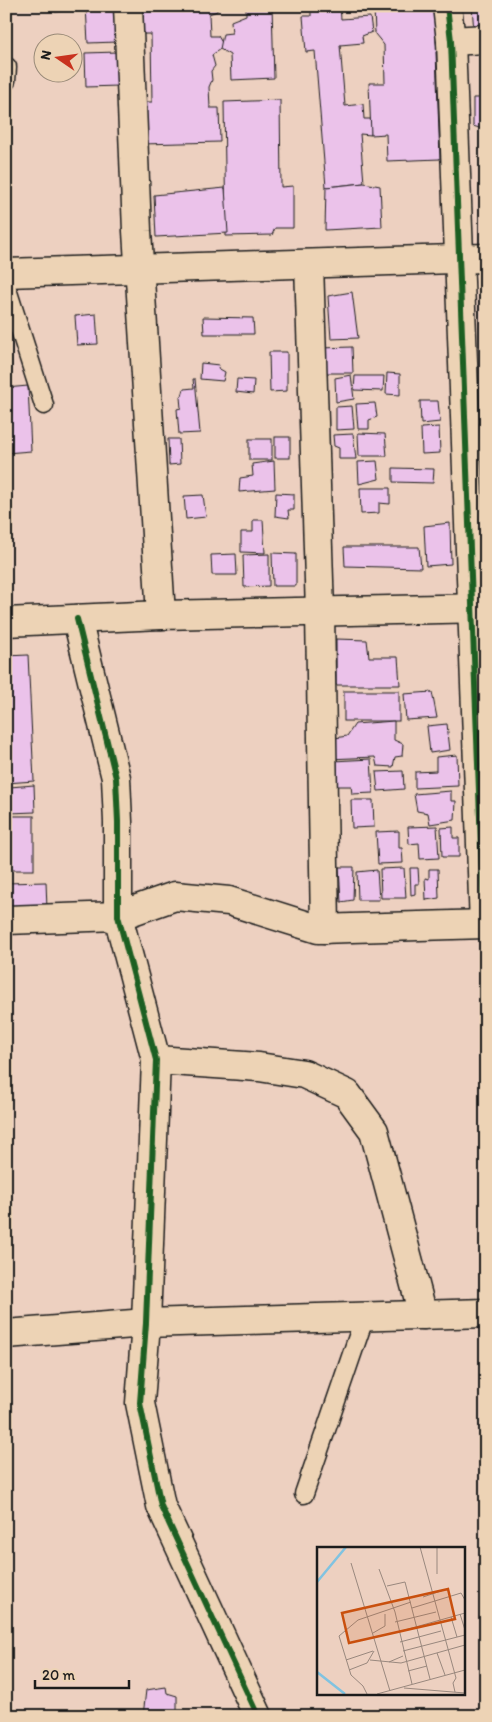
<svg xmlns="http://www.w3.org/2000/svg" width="492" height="1722" viewBox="0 0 492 1722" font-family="Itim,sans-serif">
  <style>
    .building { fill: #ebc2ea; stroke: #1c1c1c }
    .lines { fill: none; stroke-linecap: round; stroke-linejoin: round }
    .service-casing { stroke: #1c1c1c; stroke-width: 21 }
    .minor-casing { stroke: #1c1c1c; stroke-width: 31 }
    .service { stroke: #edd3b5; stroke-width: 18 }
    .minor { stroke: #edd3b5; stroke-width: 28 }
    .cycleway-casing { stroke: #edd3b5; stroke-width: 9 }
    .cycleway { stroke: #1b5e20; stroke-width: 6 }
    .inset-river { fill: none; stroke: #80c3e1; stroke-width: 2.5 }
    .inset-road { fill: none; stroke: #99887e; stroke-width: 1 }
    .view { fill: #c9500e; fill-opacity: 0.15; stroke: #c9500e; stroke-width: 2.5 }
    .inset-edge { fill: none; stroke: #1c1c1c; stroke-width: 2.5 }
  </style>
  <rect width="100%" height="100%" fill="#edd0c0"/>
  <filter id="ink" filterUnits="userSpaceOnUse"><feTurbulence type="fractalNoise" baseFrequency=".02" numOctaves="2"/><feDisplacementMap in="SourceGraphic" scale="10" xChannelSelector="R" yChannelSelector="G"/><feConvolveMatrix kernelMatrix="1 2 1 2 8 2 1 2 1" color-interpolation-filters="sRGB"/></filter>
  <g filter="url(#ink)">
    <g class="building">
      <polygon points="54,6 107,6 107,7 55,12"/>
      <polygon points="86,6 116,6 117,42 88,43"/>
      <polygon points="143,6 217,6 217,11 209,14 210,36 218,36 224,46 212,55 215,66 211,71 212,80 209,87 210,108 219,108 220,142 142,144 141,102 152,102 151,34 143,34"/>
      <polygon points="246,6 272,6 274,78 231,80 230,55 220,49 223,34 232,33 231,21 246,15"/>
      <polygon points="311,6 340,6 341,19 370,17 372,32 362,36 363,43 340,45 345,106 363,104 364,119 372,119 371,135 360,134 364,183 326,187 315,51 306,52 303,16 311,16"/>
      <polygon points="374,6 435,6 445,52 436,52 440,159 387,161 386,134 371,135 369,83 385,83 384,45 375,34"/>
      <polygon points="472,6 486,6 486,31 474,32"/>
      <polygon points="118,52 118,86 86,87 85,53"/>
      <polygon points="480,58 486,58 486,130 473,126 473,98 481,98"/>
      <polygon points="280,100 281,187 293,186 293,228 275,228 272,235 226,236 224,102"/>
      <polygon points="364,183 380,186 382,227 325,230 326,187"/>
      <polygon points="225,188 228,233 156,237 154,195"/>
      <polygon points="352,292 358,338 331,339 328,296"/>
      <polygon points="96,314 98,344 77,345 75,316"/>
      <polygon points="203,317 253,318 254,334 204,334"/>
      <polygon points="352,347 353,373 322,373 321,348"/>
      <polygon points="269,352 287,352 287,391 270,392"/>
      <polygon points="201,363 219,365 218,368 225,372 223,381 200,379"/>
      <polygon points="387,373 400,374 400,395 386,394"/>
      <polygon points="351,375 354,399 336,402 335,378"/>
      <polygon points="355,376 384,376 383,391 354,390"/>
      <polygon points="193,379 195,379 200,433 179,434 177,409 181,408 180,397 182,396 184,389 194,388"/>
      <polygon points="237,379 254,380 253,394 236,392"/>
      <polygon points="28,386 31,451 6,453 6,388"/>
      <polygon points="420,401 438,401 440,422 421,424"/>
      <polygon points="375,403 377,417 369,420 369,429 358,429 356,404"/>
      <polygon points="352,406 354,429 336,430 336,407"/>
      <polygon points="439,427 440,453 422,454 421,428"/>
      <polygon points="358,433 385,434 387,456 359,456"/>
      <polygon points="353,434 356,459 339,459 339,448 334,446 333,435"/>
      <rect x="275" y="437" width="15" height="21"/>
      <polygon points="168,439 179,439 180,464 169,465"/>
      <rect x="249" y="439" width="23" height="21"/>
      <polygon points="274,461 275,489 239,492 240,478 253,476 252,464"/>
      <polygon points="377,461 379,479 359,484 358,462"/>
      <polygon points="393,468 434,469 433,483 393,482"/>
      <polygon points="360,488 390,488 390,504 379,503 379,513 361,514"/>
      <polygon points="276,493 294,494 294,510 288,510 289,518 275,516"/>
      <polygon points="203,495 206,517 186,519 184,496"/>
      <polygon points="253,520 263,520 265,553 241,552 241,532 253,532"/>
      <polygon points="450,523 451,564 426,566 424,526"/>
      <polygon points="344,547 419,547 421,568 345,566"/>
      <polygon points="272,553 296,554 296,586 273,586"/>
      <polygon points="236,554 237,575 212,575 211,555"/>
      <polygon points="269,554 269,586 244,587 243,555"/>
      <polygon points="336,639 367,640 369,657 398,657 400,685 336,685"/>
      <polygon points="28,655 34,781 6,783 6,656"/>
      <rect x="344" y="691" width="55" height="30"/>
      <polygon points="432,692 437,718 406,720 404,694"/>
      <polygon points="394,721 394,740 403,744 402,756 395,757 393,767 377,766 375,757 329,759 335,738 347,736 355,724"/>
      <polygon points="447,724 450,750 430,753 427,726"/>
      <polygon points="457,755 458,786 415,788 415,772 436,771 436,757"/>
      <polygon points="371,759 373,793 352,794 351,786 334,786 333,761"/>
      <polygon points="403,771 404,789 378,791 376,772"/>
      <polygon points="34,785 35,812 10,813 10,787"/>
      <polygon points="451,791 451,801 456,801 455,820 430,824 428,813 417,811 414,794"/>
      <polygon points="351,800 373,800 374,827 352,828"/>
      <rect x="6" y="816" width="28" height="54"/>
      <polygon points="437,826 439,858 420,859 419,843 409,844 408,827"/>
      <polygon points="453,827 453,838 459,838 459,857 442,857 441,828"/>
      <polygon points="399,831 399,848 402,848 403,863 378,864 376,832"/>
      <polygon points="339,867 354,867 353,900 341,902"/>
      <polygon points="404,868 406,898 381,898 380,869"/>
      <polygon points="410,868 418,868 419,884 415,884 415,894 411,895"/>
      <polygon points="429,869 438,869 439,898 426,900 425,878 429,879"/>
      <polygon points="377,870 379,900 358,900 357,872"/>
      <polygon points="46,882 47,909 6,910 6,883"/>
      <polygon points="166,1687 167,1693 177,1696 177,1716 143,1716 146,1690"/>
    </g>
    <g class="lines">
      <defs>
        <g id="service">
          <polyline points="6,81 7,67"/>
          <polyline points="6,286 44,405"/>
          <polyline points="304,1494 365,1316"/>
        </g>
        <g id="minor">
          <polyline points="128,6 137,231 161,615"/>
          <path d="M447 6 451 41C463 336 472 630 484 925"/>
          <polyline points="451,41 486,39"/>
          <polyline points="309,264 320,612 325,929"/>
          <polyline points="6,273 486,258"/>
          <polyline points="77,619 116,778 118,822 118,916 156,1060 146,1323 140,1403 161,1506 258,1716"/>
          <polyline points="6,622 161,615 486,608"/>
          <polyline points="6,920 118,916 175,896 229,901 318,929 486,924"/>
          <polyline points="156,1060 259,1067 304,1074 347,1094 374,1131 423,1315"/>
          <polyline points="6,1334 146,1323 486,1313"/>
        </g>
      </defs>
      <use href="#service" class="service-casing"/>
      <use href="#minor" class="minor-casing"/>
      <use href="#service" class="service"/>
      <use href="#minor" class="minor"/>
      <defs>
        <g id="cycleway">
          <path d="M447 6 451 41C463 336 472 630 484 925"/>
          <polyline points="77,619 116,778 118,822 118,916 156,1060 146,1323 140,1403 161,1506 258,1716"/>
        </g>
      </defs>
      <use href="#cycleway" class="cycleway-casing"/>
      <use href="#cycleway" class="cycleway"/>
    </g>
  </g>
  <g transform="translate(317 1547)">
    <rect width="148" height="148" fill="#edd0c0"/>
    <path class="inset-river" d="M0 35 29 0M0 125 28 147"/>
    <path class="inset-road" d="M103 0 139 131 136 136 138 145M34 16 73 144M62 22 78 65 95 137M120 27V0M70 39 88 35 113 132M106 50 127 43M95 61 144 46 148 53M143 67 148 83M134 70 140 90M78 75 119 65M81 85 148 66M56 86 68 79V67M83 95 124 84M86 104 148 88M120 106 128 128M29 113 56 104M53 113 84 116 148 98M72 115 86 109M32 123 50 116 57 104M91 124 110 119M87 141 148 146M50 147 46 139 34 128 22 89 41 73 94 55M60 147 148 123"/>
    <path class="view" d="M131 42 138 72 32 96 25 66Z"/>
    <rect width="148" height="148" class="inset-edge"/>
  </g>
  <rect width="492" height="1722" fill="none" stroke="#edd3b5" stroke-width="25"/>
  <rect x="12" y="12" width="467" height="1697" fill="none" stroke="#1c1c1c" stroke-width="2" filter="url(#ink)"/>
  <g transform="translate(58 58) rotate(283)"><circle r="24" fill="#edd3b5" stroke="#998a78"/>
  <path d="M0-4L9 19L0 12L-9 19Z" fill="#c8321e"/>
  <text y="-8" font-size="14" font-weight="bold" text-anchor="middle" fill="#1c1c1c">N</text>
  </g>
  <path d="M35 1680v8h94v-8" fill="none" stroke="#1c1c1c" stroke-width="2.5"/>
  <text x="42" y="1680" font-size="15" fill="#1c1c1c" stroke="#edd3b5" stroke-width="4" paint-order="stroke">20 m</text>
</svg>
